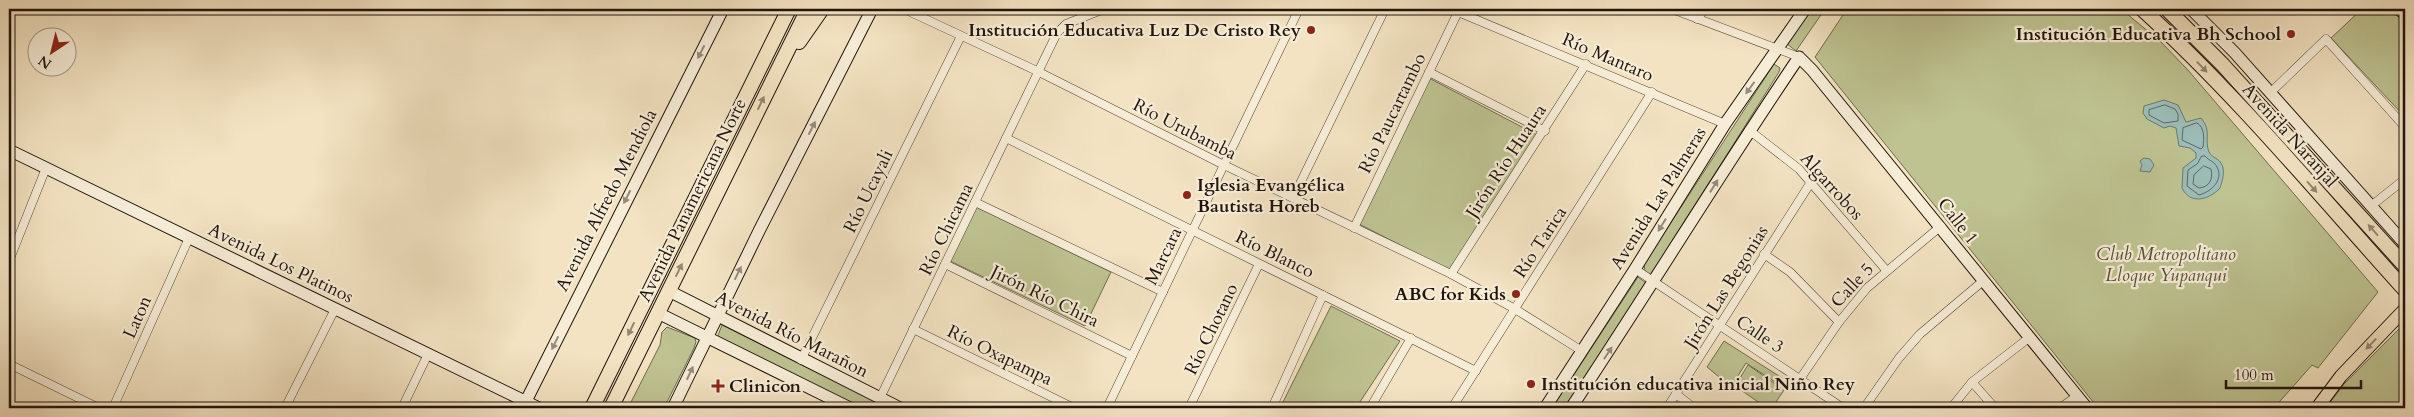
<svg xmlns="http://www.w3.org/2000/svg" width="2414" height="417" viewBox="0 0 2414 417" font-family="Cardo,serif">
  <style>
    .green { fill: #bec391; stroke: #6f6c4e }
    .water { fill: #9cbdb8; stroke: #6a7973 }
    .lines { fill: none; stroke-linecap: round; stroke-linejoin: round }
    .shore { stroke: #5e6862; stroke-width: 1 }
    .street-casing { stroke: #55483a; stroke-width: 9 }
    .secondary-casing { stroke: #20140c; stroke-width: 13 }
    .primary-casing { stroke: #20140c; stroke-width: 14 }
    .highway-casing { stroke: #20140c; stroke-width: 16 }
    .street { stroke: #f7edd7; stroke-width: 8 }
    .secondary { stroke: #f7edd7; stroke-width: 11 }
    .primary { stroke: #f3e3c2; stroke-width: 12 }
    .highway { stroke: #f3e3c2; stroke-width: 14 }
    .oneway { fill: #968b7c }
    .oneway2 { fill: #948670 }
    .poi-dot { fill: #8f2418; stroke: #f7edd7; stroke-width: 2 }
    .labels { text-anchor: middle; stroke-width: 4.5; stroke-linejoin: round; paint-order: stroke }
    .poi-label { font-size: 18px; font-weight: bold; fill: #20140c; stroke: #f7edd7; text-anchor: end }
    .street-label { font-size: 18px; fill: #20140c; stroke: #f7edd7 }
    .park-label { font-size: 18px; font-style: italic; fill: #57513b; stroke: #f7edd7 }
  </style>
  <rect width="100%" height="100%" fill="#f3e3c2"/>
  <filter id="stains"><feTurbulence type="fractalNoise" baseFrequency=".004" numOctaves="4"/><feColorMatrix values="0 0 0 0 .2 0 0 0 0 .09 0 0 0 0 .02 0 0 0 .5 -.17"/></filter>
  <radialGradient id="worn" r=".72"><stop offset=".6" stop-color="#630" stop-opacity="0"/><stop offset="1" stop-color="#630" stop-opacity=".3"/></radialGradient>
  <g class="green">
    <polygon points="1810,9 1825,9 1796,51 1786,43"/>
    <polygon points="1847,9 2121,9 2161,42 2187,69 2378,292 2318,368 2312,365 2274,408 2098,408 1815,57"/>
    <polygon points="2362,9 2391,9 2405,20 2405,117 2331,38"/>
    <polygon points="1774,64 1780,68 1779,72 1651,275 1645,271 1644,264"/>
    <polygon points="1429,78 1537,135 1449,270 1359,224"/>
    <polygon points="976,207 1111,272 1085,326 950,261"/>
    <polygon points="1638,277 1646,283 1646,285 1564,408 1552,408"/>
    <polygon points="1331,306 1400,341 1356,408 1280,408"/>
    <polygon points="2404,324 2405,408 2326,408 2344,384"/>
    <polygon points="722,325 890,408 859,408 717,338"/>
    <polygon points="667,327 695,338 696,342 694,348 664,408 628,408 660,345 662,332"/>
    <polygon points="1724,341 1793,385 1789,391 1746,363 1731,387 1707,367"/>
    <polygon points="1748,365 1784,390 1772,408 1767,408 1735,386"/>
  </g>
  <g class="water">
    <path d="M2164 100 2178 105 2186 122 2201 118C2212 131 2204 139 2209 152 2211 156 2214 157 2217 159 2227 166 2223 179 2220 188 2209 200 2190 205 2182 188L2183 168 2196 158V153L2190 148 2179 146 2176 128 2170 126 2164 128 2147 119 2143 113 2144 106Z"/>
    <polygon points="2144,158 2150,159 2154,165 2150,172 2140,171 2142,165 2140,161"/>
  </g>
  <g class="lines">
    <g class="shore">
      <polygon points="2165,105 2175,109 2178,114 2178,121 2164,123 2149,115 2149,110"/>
      <path d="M2197 123C2205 127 2204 139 2203 147L2201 149 2182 140 2183 128Z"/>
      <path d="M2202 156H2205C2208 160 2215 162 2217 167 2224 180 2211 192 2199 195L2187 186 2188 170 2197 164Z"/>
      <path d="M2204 166 2211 169C2213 179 2210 187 2199 188L2193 184 2194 175Z"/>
    </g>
    <defs>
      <g id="street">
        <polyline points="904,9 1037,71 1224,165 1451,274 1515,309 1582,351"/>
        <polyline points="1451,9 1725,124"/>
        <polyline points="1672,9 1799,57"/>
        <polyline points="1697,19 1705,9"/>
        <polyline points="1429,72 1545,131"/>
        <polyline points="2270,93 2326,39 2405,127"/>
        <polyline points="1749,130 1799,169 1886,270"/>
        <polyline points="1006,138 1476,371"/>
        <polyline points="1293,198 1385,9"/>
        <polyline points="975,202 1163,292"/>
        <polyline points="2371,206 2405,179"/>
        <polyline points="1354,228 1458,12"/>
        <polyline points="1764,254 1790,272 1839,322"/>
        <polyline points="9,261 46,168"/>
        <polyline points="945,264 1132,356"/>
        <polyline points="1635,269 1843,408"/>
        <polyline points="1451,274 1586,64"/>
        <polyline points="913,329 1074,408"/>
        <polyline points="801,360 961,36"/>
        <polyline points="9,364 99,408"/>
        <polyline points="1800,379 1839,322 1867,288 1941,226"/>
        <polyline points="1972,382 1995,408"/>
        <polyline points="1676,394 1694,408"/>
        <polyline points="880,398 1057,33 1066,24 1104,9"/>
        <polyline points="113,408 189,238"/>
        <polyline points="285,408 335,309"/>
        <polyline points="402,408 428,354"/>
        <polyline points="1107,408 1299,9"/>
        <polyline points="1189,408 1259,264"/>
        <polyline points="1272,408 1323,295"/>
        <polyline points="1370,408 1411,338"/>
        <polyline points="1452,408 1652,92"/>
        <polyline points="1667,408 1811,182"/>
        <polyline points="1864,408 1899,358 1920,334 1983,281"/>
        <polyline points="1951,408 1972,382 2030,337"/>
        <polyline points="2060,408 2077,396"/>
      </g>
      <g id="secondary">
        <polyline points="2191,9 2235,53 2405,244"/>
        <polyline points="2398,9 2405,14"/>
        <polyline points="9,150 539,408"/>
        <polyline points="669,291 900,408"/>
        <polyline points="658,313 850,408"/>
        <polyline points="523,407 723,9"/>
        <polyline points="673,408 759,231 872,9"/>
        <polyline points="1545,408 1635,269 1725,124 1805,9"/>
        <path d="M1571 408C1648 292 1721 172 1799 57L1812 70 2087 408"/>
      </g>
      <polyline id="primary" points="2317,408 2341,376 2405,309"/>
      <g id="highway">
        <path d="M2142 9C2236 94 2320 196 2405 290"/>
        <polyline points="2167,9 2223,65 2405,266"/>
        <polyline points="799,42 822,9"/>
        <polyline points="592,408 789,9"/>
        <polyline points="611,408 808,9"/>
      </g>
    </defs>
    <use href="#street" class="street-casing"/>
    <use href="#secondary" class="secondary-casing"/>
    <use href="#primary" class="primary-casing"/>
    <use href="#highway" class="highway-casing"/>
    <use href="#street" class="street"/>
    <use href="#secondary" class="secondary"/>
    <use href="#primary" class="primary"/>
    <use href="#highway" class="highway"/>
  </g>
  <defs><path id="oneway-solid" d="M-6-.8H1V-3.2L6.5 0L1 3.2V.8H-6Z" transform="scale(1.25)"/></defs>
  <g class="oneway">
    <use href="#oneway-solid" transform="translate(701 52) rotate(117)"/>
    <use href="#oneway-solid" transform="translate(1750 88) rotate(126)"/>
    <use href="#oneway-solid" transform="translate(812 128) rotate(-63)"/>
    <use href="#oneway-solid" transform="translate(1714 186) rotate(-58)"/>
    <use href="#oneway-solid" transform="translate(627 197) rotate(117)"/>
    <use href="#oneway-solid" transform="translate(1662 225) rotate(122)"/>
    <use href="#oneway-solid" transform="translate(738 273) rotate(-64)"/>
    <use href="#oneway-solid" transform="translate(555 343) rotate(116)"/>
    <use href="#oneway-solid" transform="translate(1608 353) rotate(-57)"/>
    <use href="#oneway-solid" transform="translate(690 373) rotate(-65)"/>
  </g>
  <g class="oneway2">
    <use href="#oneway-solid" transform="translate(2202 67) rotate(46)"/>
    <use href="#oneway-solid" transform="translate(761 103) rotate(-64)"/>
    <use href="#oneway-solid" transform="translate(2312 187) rotate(48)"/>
    <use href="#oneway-solid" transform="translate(2373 230) rotate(-132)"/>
    <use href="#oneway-solid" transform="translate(679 270) rotate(-64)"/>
    <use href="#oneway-solid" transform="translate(631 329) rotate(116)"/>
    <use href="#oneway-solid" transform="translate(2371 344) rotate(134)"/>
  </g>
  <g class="poi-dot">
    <circle cx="1311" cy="30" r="5"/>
    <circle cx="2291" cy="34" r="5"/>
    <circle cx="1187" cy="195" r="5"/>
    <circle cx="1516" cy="294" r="5"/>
    <circle cx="1531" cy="384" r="5"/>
    <path d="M715.5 378.5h5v5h5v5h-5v5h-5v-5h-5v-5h5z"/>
  </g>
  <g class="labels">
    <g class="poi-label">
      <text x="1301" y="36">Institución Educativa Luz De Cristo Rey</text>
      <text x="2281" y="40">Institución Educativa Bh School</text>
      <text x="1197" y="191" text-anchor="start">Iglesia Evangélica<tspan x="1197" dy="21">Bautista Horeb</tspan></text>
      <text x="1506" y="300">ABC for Kids</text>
      <text x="1541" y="390" text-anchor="start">Institución educativa inicial Niño Rey</text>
      <text x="729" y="392" text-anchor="start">Clinicon</text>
    </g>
    <g class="street-label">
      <text transform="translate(1608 57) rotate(23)" y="6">Río Mantaro</text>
      <text transform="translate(1392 113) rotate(-64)" y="6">Río Paucartambo</text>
      <text transform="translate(1185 129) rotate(27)" y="6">Río Urubamba</text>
      <text transform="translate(2290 135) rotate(48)" y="6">Avenida Naranjal</text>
      <text transform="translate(1506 161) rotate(-57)" y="6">Jirón Río Huaura</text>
      <text transform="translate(1832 186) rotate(48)" y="6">Algarrobos</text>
      <text transform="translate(868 191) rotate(-64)" y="6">Río Ucayali</text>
      <text transform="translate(1658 198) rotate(-58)" y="6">Avenida Las Palmeras</text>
      <text transform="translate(606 200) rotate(-63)" y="6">Avenida Alfredo Mendiola</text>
      <text transform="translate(692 200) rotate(-64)" y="6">Avenida Panamericana Norte</text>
      <text transform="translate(1958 221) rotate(52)" y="6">Calle 1</text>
      <text transform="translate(946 229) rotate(-64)" y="6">Río Chicama</text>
      <text transform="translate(1540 242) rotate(-57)" y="6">Río Tarica</text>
      <text transform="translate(1275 254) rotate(26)" y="6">Río Blanco</text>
      <text transform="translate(1163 256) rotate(-64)" y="6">Marcara</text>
      <text transform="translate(281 263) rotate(26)" y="6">Avenida Los Platinos</text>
      <text transform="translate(1852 285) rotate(-47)" y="6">Calle 5</text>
      <text transform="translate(1726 287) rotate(-58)" y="6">Jirón Las Begonias</text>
      <text transform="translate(1045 296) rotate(26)" y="6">Jirón Río Chira</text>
      <text transform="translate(137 317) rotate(-66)" y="6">Laton</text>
      <text transform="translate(1211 329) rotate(-64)" y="6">Río Chotano</text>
      <text transform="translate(792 334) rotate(27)" y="6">Avenida Río Marañon</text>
      <text transform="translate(1760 334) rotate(34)" y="6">Calle 3</text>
      <text transform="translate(1000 355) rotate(26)" y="6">Río Oxapampa</text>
    </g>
    <g class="park-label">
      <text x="2166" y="260">Club Metropolitano<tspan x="2166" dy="21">Lloque Yupanqui</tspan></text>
    </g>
  </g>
  <rect width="2414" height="417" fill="none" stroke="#f3e3c2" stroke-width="30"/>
  <rect x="10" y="10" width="2394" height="397" fill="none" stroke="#20140c" stroke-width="2.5"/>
  <rect x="15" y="15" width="2384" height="387" fill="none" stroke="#20140c"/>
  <g transform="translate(52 52) rotate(215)"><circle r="24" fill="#f7edd7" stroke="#a19686"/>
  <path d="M0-4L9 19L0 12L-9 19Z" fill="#8f2418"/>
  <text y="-8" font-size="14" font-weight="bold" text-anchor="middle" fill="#20140c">N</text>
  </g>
  <path d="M2226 380v8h135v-8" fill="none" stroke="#20140c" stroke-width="2.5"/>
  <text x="2234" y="380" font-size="15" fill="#20140c" stroke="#f7edd7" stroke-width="4" paint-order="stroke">100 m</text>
  <rect width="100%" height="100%" filter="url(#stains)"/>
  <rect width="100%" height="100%" fill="url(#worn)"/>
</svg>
